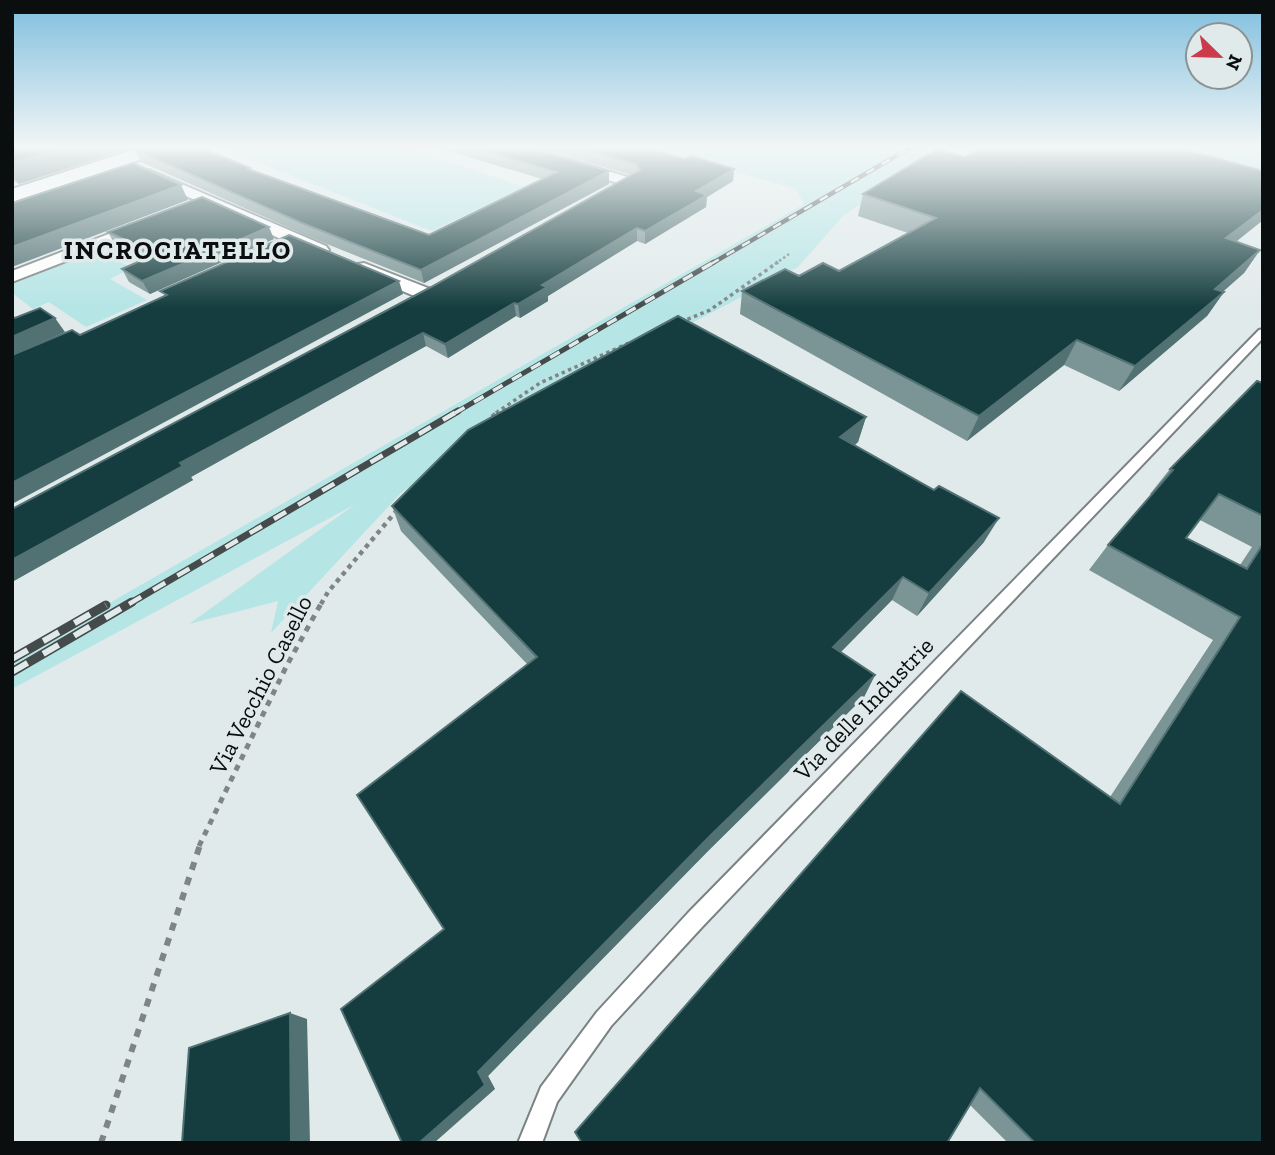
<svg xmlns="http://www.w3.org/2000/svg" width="1275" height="1155" viewBox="0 0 1275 1155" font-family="'Zilla Slab',serif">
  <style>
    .green { fill: #b6e5e6 }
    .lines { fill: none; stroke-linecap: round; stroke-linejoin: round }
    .lane-casing { stroke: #7a8283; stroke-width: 4 }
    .street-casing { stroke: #7a8283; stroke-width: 4 }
    .primary-casing { stroke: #7a8283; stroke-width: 4 }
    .path-far4 { stroke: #7f8586; stroke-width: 2.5; stroke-dasharray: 2.5 2.5; stroke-linecap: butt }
    .path-far3 { stroke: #7f8586; stroke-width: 3.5; stroke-dasharray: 3.5 3.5; stroke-linecap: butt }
    .path-far2 { stroke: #7f8586; stroke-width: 4.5; stroke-dasharray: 4.5 4.5; stroke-linecap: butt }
    .path-far1 { stroke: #7f8586; stroke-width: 5; stroke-dasharray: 6 6; stroke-linecap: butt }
    .path { stroke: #7f8586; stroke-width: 6; stroke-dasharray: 8 8; stroke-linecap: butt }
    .lane { fill: #fff; fill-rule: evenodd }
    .street { fill: #fff; fill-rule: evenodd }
    .primary { fill: #fff; fill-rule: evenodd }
    .rail-far3-casing { stroke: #454a4a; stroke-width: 4.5 }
    .rail-far2-casing { stroke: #454a4a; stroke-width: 5 }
    .rail-far1-casing { stroke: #454a4a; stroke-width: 7 }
    .rail-casing { stroke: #454a4a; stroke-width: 9 }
    .rail-far3 { stroke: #e1eaeb; stroke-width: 2.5; stroke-dasharray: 9; stroke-linecap: butt }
    .rail-far2 { stroke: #e1eaeb; stroke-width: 3.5; stroke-dasharray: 11; stroke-linecap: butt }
    .rail-far1 { stroke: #e1eaeb; stroke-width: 4.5; stroke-dasharray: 14; stroke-linecap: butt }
    .rail { stroke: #e1eaeb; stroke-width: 6; stroke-dasharray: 18; stroke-linecap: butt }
    .wall { fill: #7b9495; fill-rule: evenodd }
    .shaded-wall { fill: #527173 }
    .building { fill: #153d3f; stroke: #527173; stroke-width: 2 }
    .labels { text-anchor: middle; stroke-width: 7; stroke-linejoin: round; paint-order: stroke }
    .street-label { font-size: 24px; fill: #0b0e0e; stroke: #e1eaeb }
    .far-district-label { font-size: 26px; font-weight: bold; letter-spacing: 2px; fill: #0b0e0e; stroke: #e1eaeb }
  </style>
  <rect width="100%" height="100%" fill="#e1eaeb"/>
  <g class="green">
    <polygon points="216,146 401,146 524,187 432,231"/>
    <polygon points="645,146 946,146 843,216 798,267 517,415 401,493 271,633 278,601 189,624 354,505 12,689 12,659 804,204 796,189"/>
    <polygon points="1123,146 1263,146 1263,186"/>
    <polygon points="98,250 132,268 110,279 147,300 86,327 49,302 33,309 12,293 12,284"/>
  </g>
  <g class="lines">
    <defs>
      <polygon id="lane" points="1263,329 1263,338 702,927 611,1026 557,1102 542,1143 518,1143 541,1087 597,1012 688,913 1259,330"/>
      <g id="street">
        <polygon points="504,146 524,146 634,179 637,182 629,187 624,185 506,149"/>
        <polygon points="149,170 326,246 329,250 326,254 314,254 144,177 142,174"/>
        <polygon points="148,219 154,221 156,224 154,227 12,282 12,271"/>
        <polygon points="364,263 433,290 435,294 426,300 419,298 358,272 355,268 358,264"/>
      </g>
      <polygon id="primary" points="145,146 173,146 170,150 12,202 12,189"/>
    </defs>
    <use href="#lane" class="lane-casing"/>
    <use href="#street" class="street-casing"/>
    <use href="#primary" class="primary-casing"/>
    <polyline class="path-far4" points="775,264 789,254"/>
    <g class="path-far3">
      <polyline points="681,322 710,310 778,262"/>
      <polyline points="496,413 540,383 631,342"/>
    </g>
    <g class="path-far2">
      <polyline points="492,417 499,411"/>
      <polyline points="321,604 328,592 398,509"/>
    </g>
    <polyline class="path-far1" points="199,846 287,665 322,602"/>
    <polyline class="path" points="101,1143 200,845"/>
    <use href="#lane" class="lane"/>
    <use href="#street" class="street"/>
    <use href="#primary" class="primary"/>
    <defs>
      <polyline id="rail-far3" points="711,264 913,146"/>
      <polyline id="rail-far2" points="455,413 714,262"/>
      <polyline id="rail-far1" points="129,604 458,411"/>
      <g id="rail">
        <polyline points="12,659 106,605"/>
        <polyline points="12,672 132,602"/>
      </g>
    </defs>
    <use href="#rail-far3" class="rail-far3-casing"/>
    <use href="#rail-far2" class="rail-far2-casing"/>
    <use href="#rail-far1" class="rail-far1-casing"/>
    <use href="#rail" class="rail-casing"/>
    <use href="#rail-far3" class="rail-far3"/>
    <use href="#rail-far2" class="rail-far2"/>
    <use href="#rail-far1" class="rail-far1"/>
    <use href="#rail" class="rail"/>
  </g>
  <g class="wall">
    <polygon points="12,146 19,184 12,180"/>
    <polygon points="432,146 523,146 609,184 424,283 307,236 141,162 135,150 251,170 429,235 542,179"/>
    <polygon points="532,146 640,146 733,181 707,197 706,207 645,244 637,241 548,296 548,301 520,318 516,316 448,358 426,346 191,477 193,480 12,582 431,287 631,175"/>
    <polygon points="965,157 1263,220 1236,242 1260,250 1244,273 1222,292 1224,292 1207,316 1119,391 1064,365 967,441 740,314 742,291 799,276 839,271 908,233 858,216 863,194"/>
    <polygon points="108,232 274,239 150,294 129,282 122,269 146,259 115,245"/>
    <path d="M1263 383V1143H1008L970 1105 1110 797 1213 640 1089 570 1108 545 1152 495 1150 494 1170 469ZM1200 520 1252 547 1240 565 1186 538Z"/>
    <polygon points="866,417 858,442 855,445 984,542 917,616 892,600 841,652 875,675 864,697 707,852 488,1076 495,1089 341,1009 444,929 527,664 401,531 392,506"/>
  </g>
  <g class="shaded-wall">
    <polygon points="71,146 138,146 19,184 12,174 12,163"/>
    <polygon points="734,169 733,181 707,197 706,207 645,244 645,231 696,191"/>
    <polygon points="609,171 609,184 424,283 421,270"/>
    <polygon points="181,185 188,200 12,267 12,247"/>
    <polygon points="1263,210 1263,220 1211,261 1226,238"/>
    <polygon points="269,227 274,239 150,294 142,281"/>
    <polygon points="637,228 637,241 548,296 548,301 520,318 518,304 542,285"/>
    <polygon points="1260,250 1244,273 1199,313 1215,289"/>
    <polygon points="399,281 403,294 12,504 12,483"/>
    <polygon points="1224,292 1207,316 1119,391 1135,366"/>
    <polygon points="514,303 516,316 448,358 445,344"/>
    <polygon points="55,318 65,332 12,355 12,337"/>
    <polygon points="423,333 426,346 191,477 193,480 12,582 12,560 180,463"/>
    <polygon points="1077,340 1064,365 967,441 979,416"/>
    <polygon points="866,417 858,442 833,461 840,437"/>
    <polygon points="999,518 984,542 917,616 929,593"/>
    <polygon points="903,577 892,600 824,669 833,647"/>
    <polygon points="875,675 864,697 707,852 488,1076 495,1089 434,1143 419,1143 478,1072 711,835"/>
    <polygon points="290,1013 307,1019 310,1143 291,1143"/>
  </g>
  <g class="building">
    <polygon points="12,146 71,146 12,163"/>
    <polygon points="150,146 197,146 250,168 248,169 429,235 557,172 468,146 523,146 609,171 421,270 302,223 135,150"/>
    <polygon points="570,146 640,146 685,159 691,156 734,169 696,191 707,195 645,231 637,228 542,285 547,287 518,304 514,303 445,344 423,333 180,463 183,466 12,560 12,509 431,287 640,170 635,164"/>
    <polygon points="986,146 1172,146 1263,171 1263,210 1226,238 1260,250 1215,289 1224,292 1135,366 1077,340 979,416 742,291 785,269 799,276 823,263 839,271 936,218 863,194 937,149 965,157"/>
    <polygon points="133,163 181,185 12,247 12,203"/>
    <polygon points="202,197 269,227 142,281 122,269 156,254 108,232"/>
    <polygon points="289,235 399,281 12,483 12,355 72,330 80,335 167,295 160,291"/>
    <polygon points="40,308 55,318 12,337 12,317 15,318"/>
    <polygon points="678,316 866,417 840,437 934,490 939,486 999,518 929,593 903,577 833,647 875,675 711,835 478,1072 485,1085 419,1143 402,1143 341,1009 444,929 357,795 537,657 392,506 468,430"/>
    <polygon points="1257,381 1263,383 1263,516 1219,494 1186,538 1247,569 1263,544 1263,1143 1035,1143 980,1088 947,1143 582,1143 575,1132 961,691 1120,804 1240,617 1108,545 1173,470 1170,469"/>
    <polygon points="290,1013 291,1143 182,1143 189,1048"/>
  </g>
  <linearGradient id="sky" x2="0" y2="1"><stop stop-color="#7fbede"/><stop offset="0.48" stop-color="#f2f6f6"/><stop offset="1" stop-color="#f2f6f6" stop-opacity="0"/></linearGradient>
  <rect width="1275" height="307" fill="url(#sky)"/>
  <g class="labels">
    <g class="street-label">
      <text transform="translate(261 685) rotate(-63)" y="8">Via Vecchio Casello</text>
      <text transform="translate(864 709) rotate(-46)" y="8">Via delle Industrie</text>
    </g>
    <g class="far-district-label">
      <text x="178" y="259">INCROCIATELLO</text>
    </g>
  </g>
  <rect width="1275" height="1155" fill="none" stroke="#0b0e0e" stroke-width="28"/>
  <g transform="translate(1219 56) rotate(113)"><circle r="33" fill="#e1eaeb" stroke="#8b9293" stroke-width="2"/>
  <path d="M0-5L12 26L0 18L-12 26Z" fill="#cb3b4b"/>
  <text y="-10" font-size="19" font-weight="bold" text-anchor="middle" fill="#0b0e0e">N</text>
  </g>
</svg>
